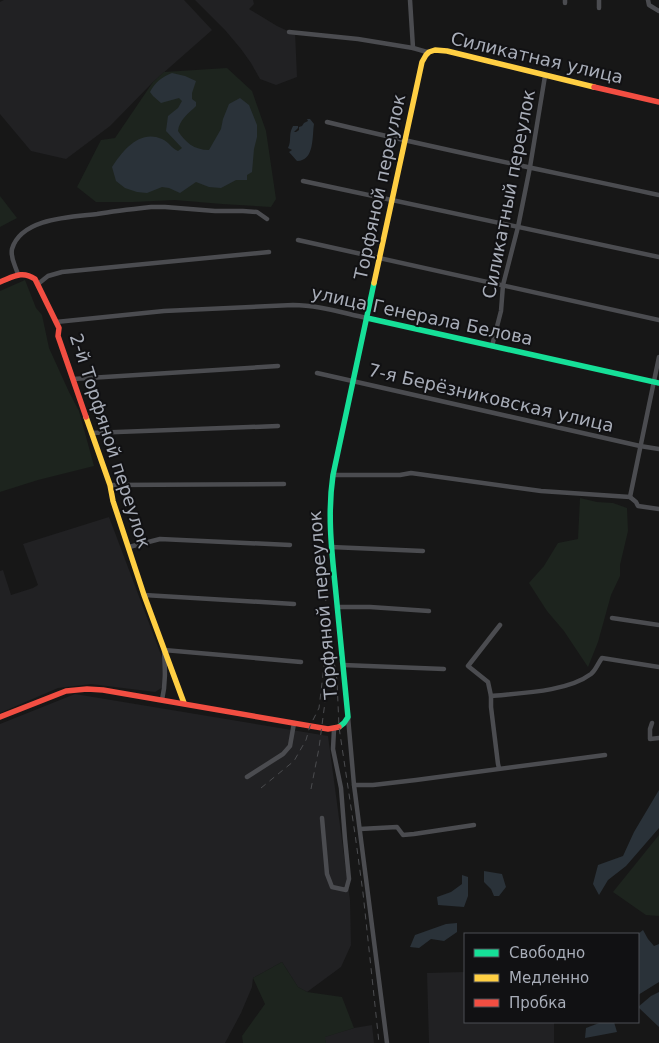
<svg xmlns="http://www.w3.org/2000/svg" width="659" height="1043" viewBox="0 0 659 1043" font-family="'DejaVu Sans',sans-serif">
  <style>
    .built { fill: #212123 }
    .green { fill: #1d241e }
    .water { fill: #2a3239 }
    .lines { fill: none; stroke-linecap: round; stroke-linejoin: round }
    .street { stroke: #4b4c50; stroke-width: 4.5 }
    .fast { stroke: #16e098; stroke-width: 5.5 }
    .slow { stroke: #ffcf43; stroke-width: 5.5 }
    .jam { stroke: #f24e42; stroke-width: 5.5 }
    .rail { stroke: #4b4c4f; stroke-width: 1; stroke-dasharray: 6 5; stroke-linecap: butt }
    .labels { text-anchor: middle; stroke-width: 4; stroke-linejoin: round; paint-order: stroke }
    .street-label { font-size: 18px; fill: #a8adb8; stroke: #111113 }
  </style>
  <rect width="100%" height="100%" fill="#171717"/>
  <g class="built">
    <polygon points="4,0 184,0 212,30 153,82 110,126 66,159 31,151 0,114 0,2"/>
    <polygon points="195,0 253,0 254,4 249,9 277,26 288,31 295,31 297,77 276,85 260,79 251,63 241,49 225,30"/>
    <polygon points="109,517 163,660 163,687 155,692 91,684 58,688 0,713 0,571 3,570 11,595 33,588 38,585 23,544"/>
    <polygon points="75,694 328,736 350,900 351,945 341,967 307,992 298,987 282,962 253,978 252,987 241,1013 225,1043 0,1043 0,724"/>
    <polygon points="465,972 465,1022 554,1022 554,1043 429,1043 427,973"/>
    <polygon points="372,1025 374,1043 326,1043 324,1037 354,1028"/>
  </g>
  <g class="green">
    <polygon points="227,68 252,91 266,131 276,199 271,207 222,204 175,200 133,202 96,202 77,187 101,140 115,138 153,82 164,72"/>
    <polygon points="0,196 17,218 0,227"/>
    <polygon points="25,280 36,308 42,315 49,348 69,392 79,411 94,466 38,480 0,492 0,291"/>
    <polygon points="580,498 597,502 613,503 627,508 628,531 620,565 620,576 611,595 598,642 588,667 564,631 547,611 529,583 544,566 558,543 578,539"/>
    <polygon points="659,835 659,916 646,915 613,892"/>
    <polygon points="282,962 298,987 307,992 342,997 354,1028 325,1037 326,1043 243,1043 242,1036 265,1004 253,978"/>
  </g>
  <g class="water">
    <path d="M172 73 185 76 196 81 192 93V99L196 102V106C189 113 179 120 178 131 185 142 194 150 209 150L221 129 223 119 229 104 240 98 249 105 257 125V137L254 149 252 172 247 175V180H236L221 188 209 187 196 182 180 193 169 188 162 187 147 193 137 192 125 188 116 181 112 167C123 150 140 129 162 139 169 142 171 148 178 151L182 148 166 131 168 116 178 108 182 101 179 98 161 103 153 96 150 92C155 82 162 77 172 73Z"/>
    <path d="M307 119H310L314 124C312 135 315 161 297 161L289 152 292 150 288 148C292 140 288 135 293 126H298V128L294 132H296L299 130V127L302 126 304 123 308 121Z"/>
    <polygon points="659,790 659,828 626,866 608,880 599,895 593,884 598,865 623,856 634,832"/>
    <polygon points="484,871 502,874 506,887 499,896 494,896 491,889 484,882"/>
    <polygon points="462,875 468,877 468,896 464,907 438,905 437,897 451,892 462,884"/>
    <polygon points="457,923 457,932 444,941 431,939 419,948 410,947 415,935 446,924"/>
    <polygon points="643,930 648,939 654,946 659,944 659,982 638,995 638,934"/>
    <polygon points="659,992 659,1027 638,1007 651,996"/>
    <polygon points="614,1022 617,1032 585,1038 586,1028 599,1023"/>
  </g>
  <g class="lines">
    <g class="street">
      <polyline points="410,0 413,48"/>
      <polyline points="565,0 565,3"/>
      <polyline points="599,0 599,8"/>
      <polyline points="648,0 649,5 659,11"/>
      <polyline points="289,32 358,39 413,48 427,52"/>
      <path d="M327 122C437 149 548 171 659 195"/>
      <polyline points="303,181 659,257"/>
      <polyline points="298,240 659,320"/>
      <path d="M18 275C16 266 10 259 12 249 21 218 71 217 97 214 115 211 133 209 151 207H165L215 211H243L257 212 267 219"/>
      <polyline points="38,284 48,276 62,272 269,252"/>
      <path d="M56 322 164 311 293 305C318 305 343 313 367 318"/>
      <polyline points="492,346 501,311 503,285 518,227 530,167 545,76"/>
      <polyline points="317,373 640,446 659,449"/>
      <polyline points="73,379 278,366"/>
      <polyline points="91,433 278,426"/>
      <polyline points="333,475 400,475 411,473 541,491 630,497"/>
      <polyline points="110,485 284,484"/>
      <polyline points="630,497 659,357"/>
      <polyline points="630,497 636,502 638,506 659,509"/>
      <polyline points="129,547 160,539 290,545"/>
      <polyline points="331,547 423,551"/>
      <polyline points="144,595 294,604"/>
      <polyline points="337,607 370,607 429,611"/>
      <polyline points="612,618 659,625"/>
      <polyline points="343,665 444,669"/>
      <path d="M491 696C520 693 567 692 591 674 596 670 598 663 602 658L659 667"/>
      <path d="M162 700C166 683 165 668 164 650L301 662"/>
      <polyline points="348,717 354,785 387,1043"/>
      <polyline points="652,723 650,729 650,739 659,738"/>
      <polyline points="499,768 498,764 491,707 491,696 488,682 468,666 500,625"/>
      <polyline points="247,777 283,754 290,746 294,723"/>
      <polyline points="354,785 373,785 416,780 605,755"/>
      <polyline points="322,818 327,874 332,887 346,890 349,879 345,839 341,788 333,749 334,729"/>
      <polyline points="360,829 397,827 403,835 414,834 474,825"/>
    </g>
    <g class="fast">
      <polyline points="367,318 659,383"/>
      <path d="M339 727 344 723 348 717C344 676 340 635 336 594 332 553 327 516 333 475L374 283"/>
    </g>
    <g class="slow">
      <polyline points="374,283 422,62 426,55 429,52 435,50 447,51 594,87"/>
      <polyline points="86,417 110,485 113,501 144,595 184,703"/>
    </g>
    <g class="jam">
      <polyline points="594,87 659,102"/>
      <path d="M0 282C13 277 22 270 35 279L59 328 58 336 86 417"/>
      <polyline points="0,717 66,691 87,689 103,690 328,729 339,727"/>
    </g>
    <g class="rail">
      <polyline points="329,630 337,680 339,727 355,834 363,893 379,1043"/>
      <polyline points="261,788 294,761 306,740 310,726 319,708 326,650 325,620 326,595"/>
      <polyline points="311,789 319,748 325,702"/>
    </g>
  </g>
  <g class="labels">
    <g class="street-label">
      <text transform="translate(537 58) rotate(13)" y="6">Силикатная улица</text>
      <text transform="translate(380 187) rotate(-78)" y="6">Торфяной переулок</text>
      <text transform="translate(509 194) rotate(-79)" y="6">Силикатный переулок</text>
      <text transform="translate(422 316) rotate(12)" y="6">улица Генерала Белова</text>
      <text transform="translate(491 398) rotate(13)" y="6">7-я Берёзниковская улица</text>
      <text transform="translate(110 441) rotate(72)" y="6">2-й Торфяной переулок</text>
      <text transform="translate(323 605) rotate(-95)" y="6">Торфяной переулок</text>
    </g>
  </g>
  <rect x="464" y="933" width="175" height="90" fill="#111113" stroke="#4d4f55"/>
  <rect x="474" y="949" width="25" height="8" fill="#16e098" stroke="#4d4f55"/>
  <text x="509" y="958" font-size="15" fill="#a8adb8">Свободно</text>
  <rect x="474" y="974" width="25" height="8" fill="#ffcf43" stroke="#4d4f55"/>
  <text x="509" y="983" font-size="15" fill="#a8adb8">Медленно</text>
  <rect x="474" y="999" width="25" height="8" fill="#f24e42" stroke="#4d4f55"/>
  <text x="509" y="1008" font-size="15" fill="#a8adb8">Пробка</text>
</svg>
